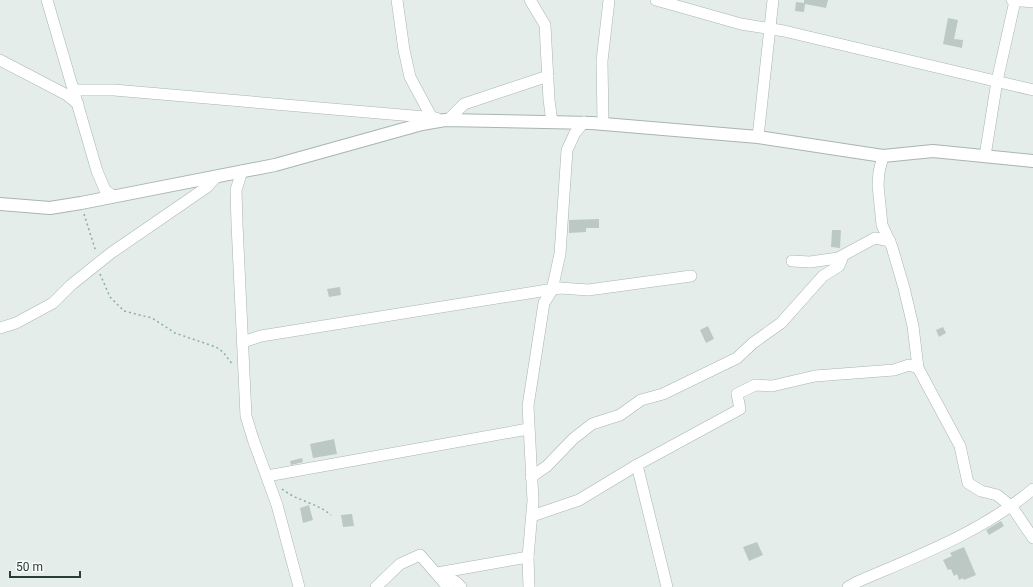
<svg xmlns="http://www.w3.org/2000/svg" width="1033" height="587" viewBox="0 0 1033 587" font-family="Roboto,sans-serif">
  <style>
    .building { fill: #bbc8c4 }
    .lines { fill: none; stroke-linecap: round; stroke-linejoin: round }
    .minor-casing { stroke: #a8b5b2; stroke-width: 12 }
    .tertiary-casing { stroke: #a8b5b2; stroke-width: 14 }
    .path { stroke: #88aea6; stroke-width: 1.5; stroke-dasharray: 2 3; stroke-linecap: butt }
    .minor { stroke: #fff; stroke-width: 11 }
    .tertiary { stroke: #fff; stroke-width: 12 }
  </style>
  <rect width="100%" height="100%" fill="#e5edea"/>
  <g class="building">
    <polygon points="804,0 828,0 826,8 805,4 804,12 795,11 796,2 804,3"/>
    <polygon points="948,18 958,20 954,39 963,40 962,48 943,44"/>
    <polygon points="599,219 599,228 586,228 586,232 569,233 569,220"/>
    <polygon points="832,230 841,230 840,248 831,247"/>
    <polygon points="340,287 341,295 329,297 327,289"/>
    <polygon points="708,326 714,339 706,343 700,330"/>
    <polygon points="943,327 946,333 939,337 936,330"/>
    <polygon points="334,439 337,454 313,458 310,444"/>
    <polygon points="302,458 303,462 291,465 290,461"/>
    <polygon points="309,505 313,520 303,523 300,508"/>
    <polygon points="352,514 354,526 343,527 341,515"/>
    <polygon points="1001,521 1004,526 989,535 986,530"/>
    <polygon points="757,542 763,555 749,561 743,547"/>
    <polygon points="964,547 976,575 964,580 963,578 959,580 957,574 954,576 951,569 948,570 943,560 952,556 950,553"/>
  </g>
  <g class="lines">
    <defs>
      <g id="minor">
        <polyline points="47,0 97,171 105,190 113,196"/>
        <polyline points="397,0 404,50 410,77 432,118"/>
        <polyline points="530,0 545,25 549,100 552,122"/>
        <polyline points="656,0 741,24 784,31 1033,90"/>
        <polyline points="1012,0 1033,2"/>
        <polyline points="0,60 67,95 78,104"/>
        <polyline points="73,90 114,90 425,117 436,118 440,121"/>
        <polyline points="448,120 464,104 548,76"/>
        <polyline points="603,123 602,61 609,0"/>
        <polyline points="758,137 773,0"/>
        <polyline points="883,156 879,172 878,185 882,225 892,247 904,288 913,326 918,368 960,446 968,483 981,491 997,495 1012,507 1033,538"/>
        <polyline points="985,156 997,81 1015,1"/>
        <polyline points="242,171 236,190 237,224 246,416 253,439 277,505 299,587"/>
        <polyline points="792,261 810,262 838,258 875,238 890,241"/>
        <polyline points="0,328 16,323 53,303 71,285 111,253 207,187 217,176"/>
        <polyline points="243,342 261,336 560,288 588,290 691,276"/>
        <polyline points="637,465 667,587"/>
        <polyline points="267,476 528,429"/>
        <polyline points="531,477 547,466 573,439 592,424 620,415 641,400 663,394 737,358 753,343 781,323 823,276 839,266 843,256"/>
        <polyline points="532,516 579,500 637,465 740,409 737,394 755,385 772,386 815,376 894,370 909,365 918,368"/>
        <polyline points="437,573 528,557"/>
        <path d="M443 580C451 577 456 581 461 587"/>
        <polyline points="376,587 400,564 420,555 448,587"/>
        <polyline points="529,587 528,557 533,501 528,406 544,303 552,290 560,254 567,150 575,133 584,122"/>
        <path d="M848 587 857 582C917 556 982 532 1033 489"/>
      </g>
      <polyline id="tertiary" points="0,204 50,208 81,203 275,165 422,124 445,120 592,123 758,137 883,156 933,151 1033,161"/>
    </defs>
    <use href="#minor" class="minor-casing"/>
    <use href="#tertiary" class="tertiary-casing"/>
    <g class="path">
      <polyline points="84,214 96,252"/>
      <polyline points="100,274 110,297 124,311 152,318 175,333 216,347 223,352 233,365"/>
      <path d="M282 489C297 501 317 503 331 515"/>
    </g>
    <use href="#minor" class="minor"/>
    <use href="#tertiary" class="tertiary"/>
  </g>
  <path d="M10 571v6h70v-6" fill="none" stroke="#263e3a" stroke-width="2"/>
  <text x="16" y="571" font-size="12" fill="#263e3a" stroke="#f6faf8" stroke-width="3" paint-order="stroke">50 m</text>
</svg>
